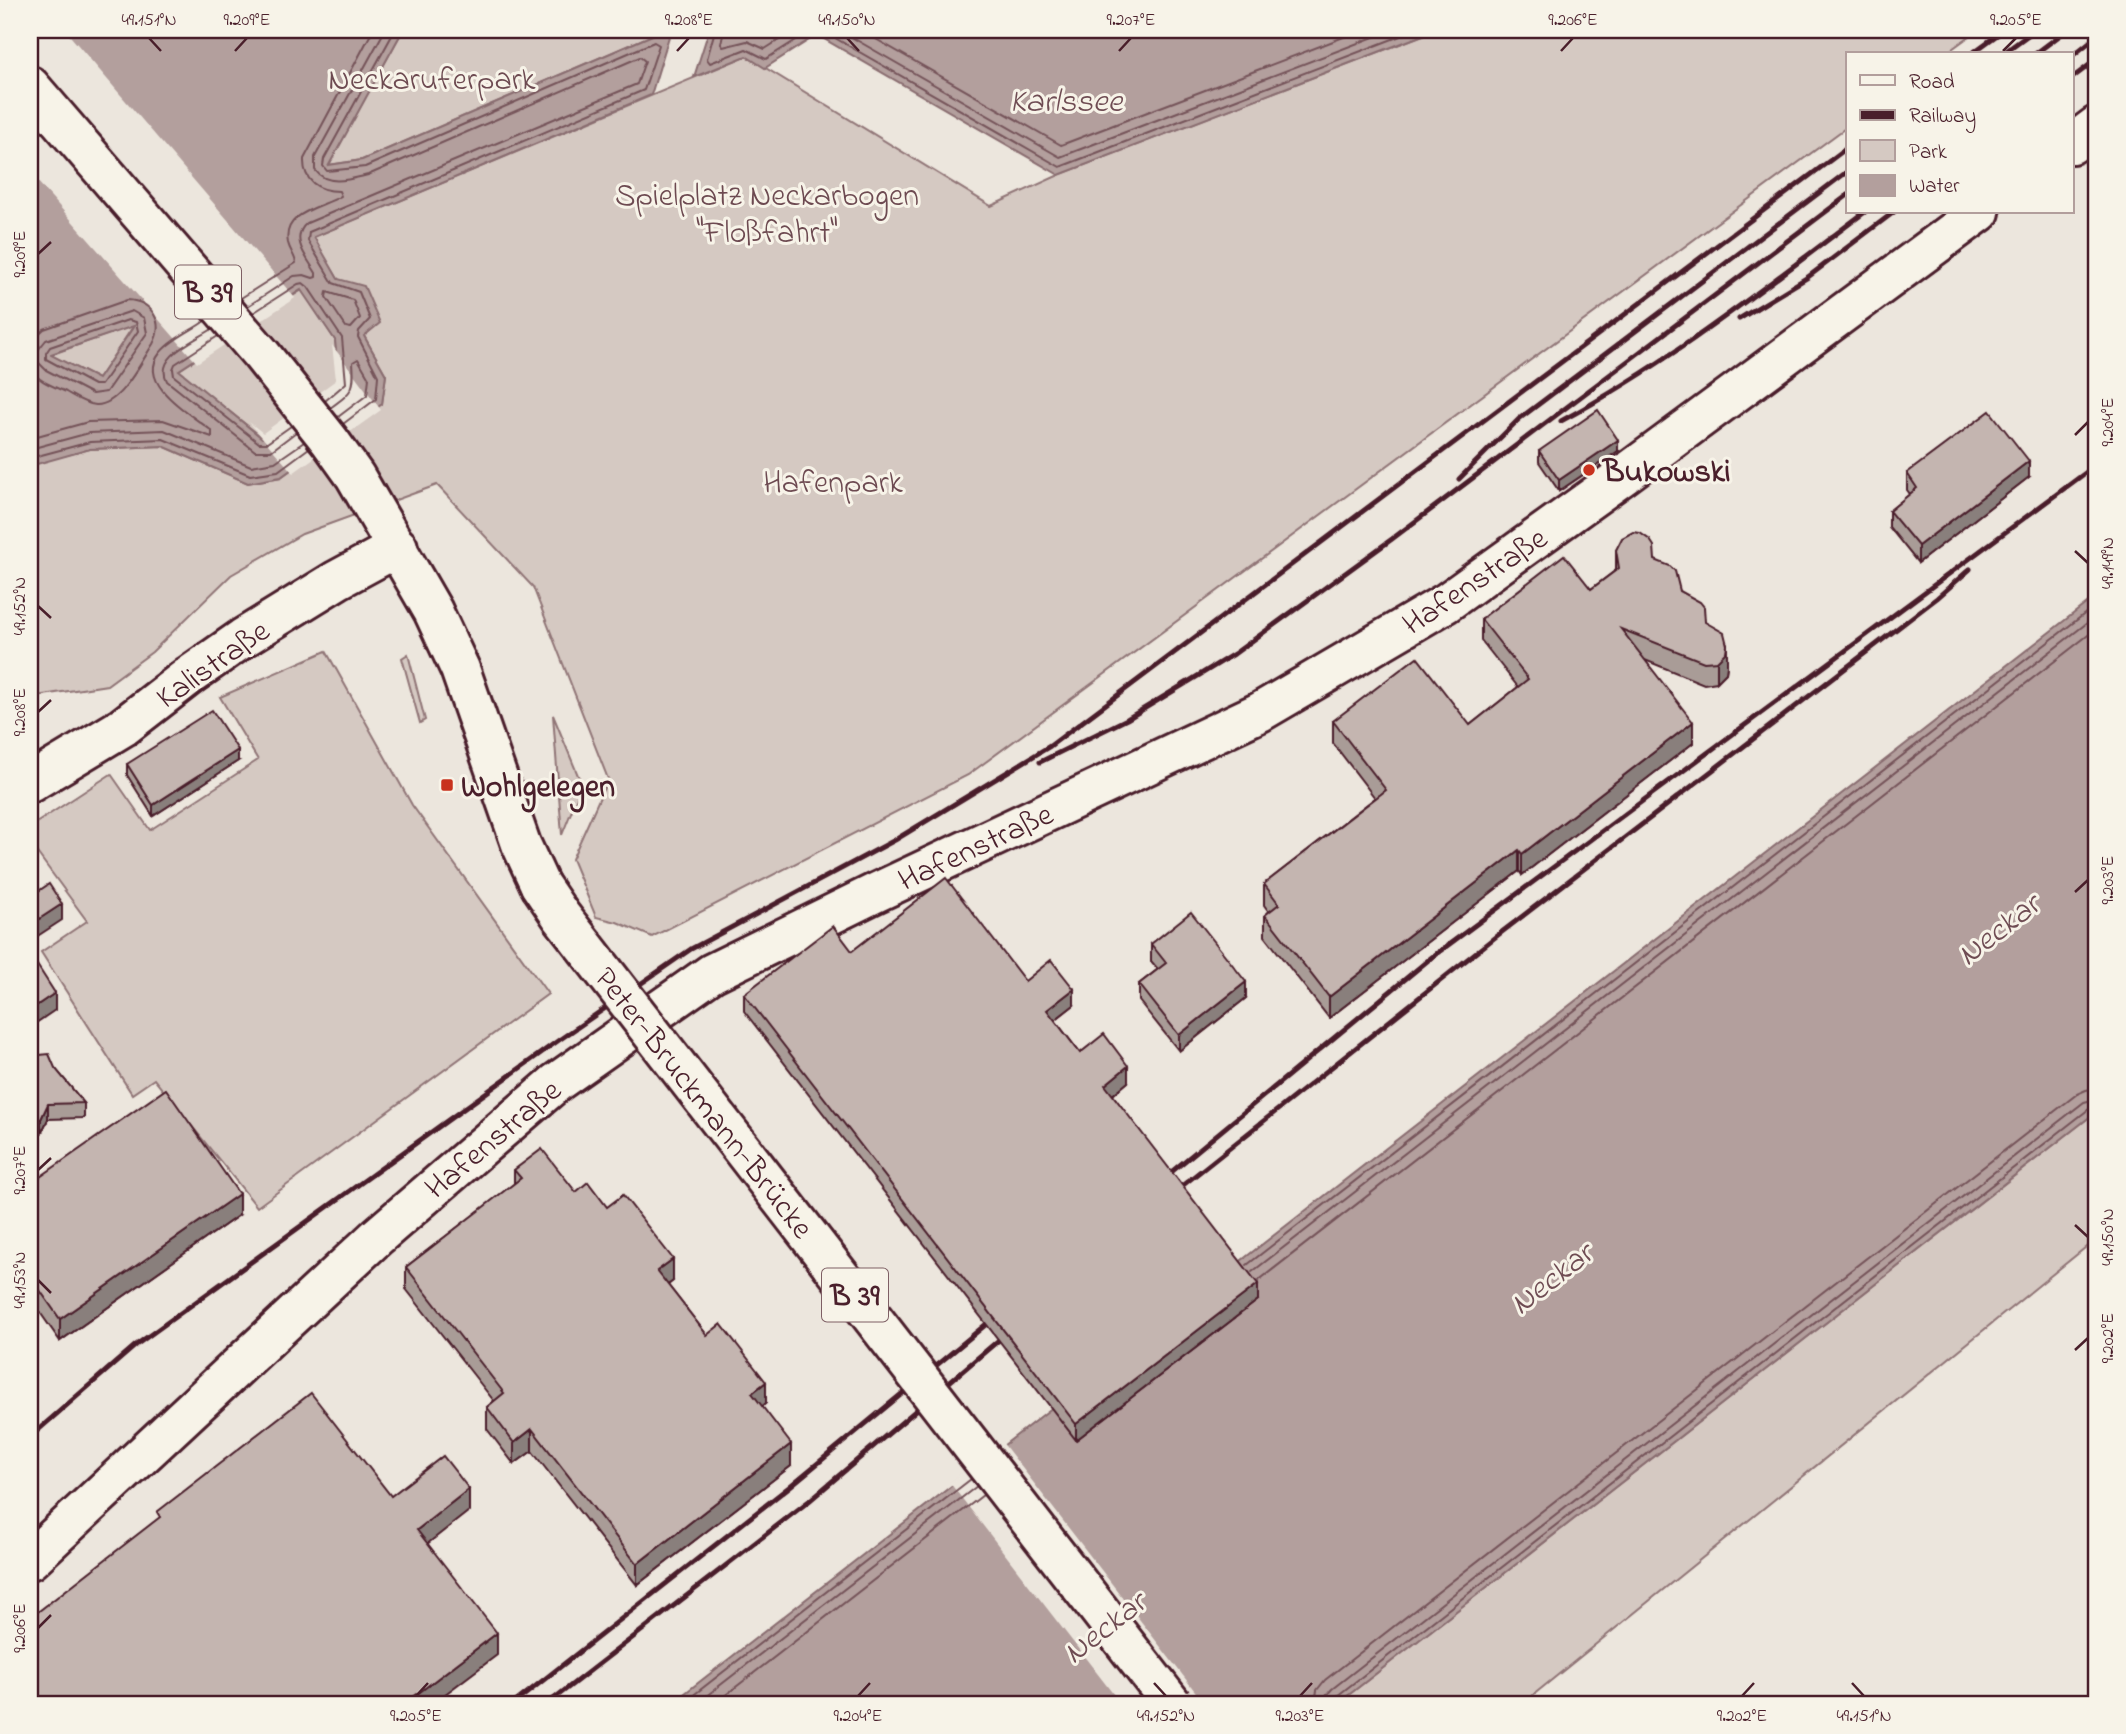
<svg xmlns="http://www.w3.org/2000/svg" width="2126" height="1734" viewBox="0 0 2126 1734" font-family="'Indie Flower',sans-serif">
  <style>
    .green { fill: #d5c9c2; stroke: #907476; stroke-width: 2 }
    .water { fill: #b39f9d; stroke: #896c6f; stroke-width: 2; fill-rule: evenodd }
    .pier { fill: #ece6dd }
    .lines { fill: none; stroke-linecap: round; stroke-linejoin: round }
    .shore { stroke: #745259; stroke-width: 2 }
    .secondary-casing { stroke: #4a1f2b; stroke-width: 44 }
    .primary-casing { stroke: #4a1f2b; stroke-width: 44 }
    .secondary { stroke: #f7f3e8; stroke-width: 38 }
    .primary { stroke: #f7f3e8; stroke-width: 38 }
    .rail { stroke: #4a1f2b; stroke-width: 5 }
    .primary-bridge-casing { stroke: #4a1f2b; stroke-width: 44; stroke-linecap: butt }
    .primary-bridge { stroke: #f7f3e8; stroke-width: 38 }
    .wall { fill: #a99c97; stroke: #4a1f2b; stroke-width: 2 }
    .shaded-wall { fill: #897f7b; stroke: #4a1f2b; stroke-width: 2 }
    .building { fill: #c4b5b0; stroke: #4a1f2b; stroke-width: 2 }
    .ticks { fill: none; stroke: #4a1f2b; stroke-width: 2.5 }
    .poi-dot { fill: #c8321e; stroke: #f7f3e8; stroke-width: 2.5 }
    .labels { text-anchor: middle; stroke-width: 6; stroke-linejoin: round; paint-order: stroke }
    .shield { fill: #f7f3e8; stroke: #7e5f64; stroke-width: 2 }
    .shield-label { font-size: 30px; font-weight: bold; fill: #4a1f2b }
    .park-label { font-size: 32px; fill: #6d4a51; stroke: #f7f3e8 }
    .poi-label { font-size: 32px; font-weight: bold; fill: #4a1f2b; stroke: #f7f3e8; text-anchor: start }
    .street-label { font-size: 32px; fill: #4a1f2b; stroke: #f7f3e8 }
    .water-label { font-size: 33px; font-style: italic; fill: #6f4c53; stroke: #f7f3e8 }
    .neatline { fill: none; stroke: #4a1f2b; stroke-width: 2.5 }
    .ticks-label { font-size: 18px; text-anchor: middle; fill: #4a1f2b }
  </style>
  <rect width="100%" height="100%" fill="#ece6dd"/>
  <filter id="ink" filterUnits="userSpaceOnUse"><feTurbulence type="fractalNoise" baseFrequency=".0143" numOctaves="2"/><feDisplacementMap in="SourceGraphic" scale="14" xChannelSelector="R" yChannelSelector="G"/><feConvolveMatrix kernelMatrix="1 2 1 2 8 2 1 2 1" color-interpolation-filters="sRGB"/></filter>
  <g filter="url(#ink)">
    <g class="green">
      <polygon points="403,30 664,30 362,160 328,165"/>
      <polygon points="1436,30 1978,30 1945,54 1848,54 1848,126 968,775 652,937 617,922 596,917 572,859 608,779 533,587 437,485 302,534 231,575 152,652 107,685 30,697 30,466 32,464 90,449 163,446 248,483 281,477 382,404 386,375 364,336 379,323 338,279 313,237 746,56 991,206 1059,175"/>
      <polygon points="302,290 335,340 339,382 263,438 178,371"/>
      <polygon points="134,325 98,379 50,355"/>
      <polygon points="326,651 412,805 548,994 257,1207 154,1079 132,1094 41,952 87,921 30,843 30,827 111,774 150,830 258,760 220,697"/>
      <polygon points="408,654 425,720 420,723 402,658"/>
      <polygon points="553,715 582,785 562,835"/>
      <polygon points="2096,1112 2096,1239 1522,1704 1337,1704"/>
    </g>
    <g class="water">
      <path d="M30 30H403L329 165 362 160 664 30H671L651 95 314 237 338 279 364 286 380 323 364 336 386 375 382 404 281 477 248 483 163 446 90 449 30 466ZM301 290 335 340 339 382 262 438 179 370ZM134 326 98 379 51 355V354Z"/>
      <polygon points="709,30 1436,30 1059,175 817,35 765,68 746,56 694,77"/>
      <polygon points="2096,596 2096,1112 1337,1704 671,1704"/>
    </g>
    <g class="pier">
      <polygon points="30,30 65,30 295,298 197,363 30,173"/>
      <polygon points="332,345 381,410 293,473 249,422 263,433 336,380"/>
      <polygon points="1002,1442 1205,1704 1121,1704 950,1483"/>
    </g>
    <g class="lines">
      <g class="shore">
        <polyline points="715,30 707,59 710,63 746,49 766,59 812,30"/>
        <polyline points="724,30 721,44 723,47 747,41 765,49 795,30"/>
        <polyline points="821,30 1060,167 1416,30"/>
        <polyline points="839,30 1060,157 1392,30"/>
        <polyline points="860,30 1061,145 1362,30"/>
        <polygon points="327,292 353,300 360,318 351,328 346,327 326,297"/>
        <path d="M241 298 296 263C295 256 290 251 288 243 282 212 321 208 341 196L339 191C318 191 303 181 304 159L373 30"/>
        <path d="M248 306 294 276 304 275 313 278 316 277V273C307 258 289 238 307 223L637 84 645 61 640 57 368 175C351 179 327 187 315 170V157L385 30"/>
        <polygon points="132,311 144,318 147,333 106,392 92,394 46,370 38,362 38,350 46,340"/>
        <polyline points="253,313 298,284 303,283 308,287 342,338 346,383 325,401"/>
        <polygon points="128,320 136,322 138,331 101,385 94,385 46,359 46,353 50,347"/>
        <path d="M212 329C195 341 154 356 167 381L255 451H271L296 432"/>
        <polyline points="218,336 175,364 173,369 174,376 259,443 267,443 291,426"/>
        <path d="M30 342 44 329 127 300C152 301 165 322 153 344 141 362 120 406 96 405 85 404 75 397 66 392 53 386 38 381 30 369"/>
        <path d="M330 408C353 391 355 390 353 362L358 359 369 378 367 395 338 417"/>
        <polyline points="343,424 376,399 378,376 358,337 359,331 370,319 359,292 333,283 308,241 309,232 644,90 659,45 654,42 365,167 327,171 323,166 324,159 395,30"/>
        <path d="M30 438 88 422 163 420 212 437V431C192 415 135 384 160 353 170 340 191 331 205 321"/>
        <polyline points="30,449 89,433 164,430 251,466 275,462 304,442"/>
        <polyline points="30,458 90,442 163,439 250,475 278,471 309,448"/>
        <polyline points="1247,1265 2096,605"/>
        <polyline points="1252,1272 2096,616"/>
        <polyline points="1258,1281 2096,629"/>
        <polyline points="682,1704 971,1479"/>
        <polyline points="696,1704 977,1486"/>
        <polyline points="714,1704 983,1495"/>
        <polyline points="1315,1704 1317,1690 1325,1680 2077,1094 2086,1090 2096,1088"/>
        <polyline points="1325,1704 1326,1696 1332,1689 2084,1102 2096,1099"/>
        <polyline points="1334,1704 1337,1696 2089,1109 2096,1108"/>
      </g>
      <defs>
        <g id="secondary">
          <polyline points="2072,144 2096,126"/>
          <polyline points="30,783 123,727 190,675 243,638 337,580 398,547"/>
          <polyline points="30,1560 378,1236 557,1082 712,973 875,893 1260,712 1446,603 1624,475 1980,212"/>
        </g>
        <polyline id="primary" points="30,86 261,354 330,441 355,476 433,611 460,669 521,844 540,885"/>
      </defs>
      <use href="#secondary" class="secondary-casing"/>
      <use href="#primary" class="primary-casing"/>
      <use href="#secondary" class="secondary"/>
      <use href="#primary" class="primary"/>
      <g class="rail">
        <polyline points="1971,54 2004,30"/>
        <polyline points="2002,54 2035,30"/>
        <polyline points="2035,54 2067,30"/>
        <polyline points="2072,56 2096,37"/>
        <polyline points="2072,78 2096,60"/>
        <polyline points="1739,319 1808,277 1894,212"/>
        <path d="M1561 421C1670 363 1766 286 1865 212"/>
        <polyline points="1459,479 1519,419 1848,171"/>
        <polyline points="1040,762 1127,719 1234,654 1392,539 1848,195"/>
        <polyline points="1158,1183 1432,957 2096,465"/>
        <polyline points="1168,1197 1494,938 1937,598 1970,569"/>
        <polyline points="30,1437 136,1345 559,1040 691,949 895,840 1050,746 1848,147"/>
        <polyline points="513,1704 789,1487 1001,1312"/>
        <polyline points="547,1704 809,1501 1013,1328"/>
      </g>
      <defs>
        <polyline id="primary-bridge" points="540,885 561,916 1172,1704"/>
      </defs>
      <use href="#primary-bridge" class="primary-bridge-casing"/>
      <use href="#primary-bridge" class="primary-bridge"/>
    </g>
    <g class="wall">
      <polygon points="1539,451 1618,451 1559,491 1539,462"/>
      <polygon points="1907,473 2029,477 1918,563 1889,527 1889,511 1910,494 1907,490"/>
      <polygon points="1616,550 1655,560 1705,622 1727,666 1726,673 1717,682 1704,684 1645,660 1693,743 1522,875 1519,871 1329,1018 1265,936 1265,915 1269,912 1264,905 1264,884 1375,798 1333,743 1333,721 1470,725 1518,687 1481,640 1481,619 1591,589 1616,570"/>
      <polygon points="238,761 153,816 127,775 127,764"/>
      <polygon points="1151,944 1246,998 1179,1051 1139,1001 1139,984 1158,969 1151,961"/>
      <polygon points="852,951 1025,981 1074,1005 1055,1020 1080,1053 1128,1082 1113,1095 1258,1300 1076,1440 744,1011 744,994"/>
      <polygon points="30,1056 55,1068 84,1103 84,1118 48,1119 41,1134 30,1134"/>
      <polygon points="514,1170 576,1192 607,1207 673,1281 668,1285 707,1335 766,1403 762,1407 791,1466 637,1585 532,1451 514,1464 487,1429 487,1407 494,1401 406,1289 406,1267 514,1184"/>
      <polygon points="30,1184 239,1215 60,1341 30,1298"/>
    </g>
    <g class="shaded-wall">
      <polygon points="1618,440 1618,451 1559,491 1559,480"/>
      <polygon points="2029,461 2029,477 1918,563 1918,546"/>
      <polygon points="1727,645 1727,666 1726,673 1717,682 1717,661"/>
      <polygon points="1693,722 1693,743 1522,875 1522,854"/>
      <polygon points="238,750 238,761 153,816 153,805"/>
      <polygon points="1519,850 1519,871 1329,1018 1329,997"/>
      <polygon points="62,904 62,920 30,941 30,925"/>
      <polygon points="1246,982 1246,998 1179,1051 1179,1035"/>
      <polygon points="1074,989 1074,1005 1047,1026 1047,1010"/>
      <polygon points="55,993 55,1010 30,1027 30,1010"/>
      <polygon points="1128,1066 1128,1082 1105,1101 1105,1085"/>
      <polygon points="48,1104 48,1119 41,1134 41,1119"/>
      <polygon points="239,1194 239,1215 60,1341 60,1319"/>
      <polygon points="673,1259 673,1281 657,1293 657,1271"/>
      <polygon points="1258,1284 1258,1300 1076,1440 1076,1424"/>
      <polygon points="766,1382 766,1403 752,1415 752,1393"/>
      <polygon points="532,1429 532,1451 514,1464 514,1443"/>
      <polygon points="791,1444 791,1466 637,1585 637,1564"/>
      <polygon points="469,1489 469,1511 417,1552 417,1530"/>
      <polygon points="497,1633 497,1655 432,1704 404,1704"/>
    </g>
    <g class="building">
      <polygon points="1598,410 1618,440 1559,480 1539,451"/>
      <polygon points="1990,411 2029,461 1918,546 1889,511 1917,488 1907,473"/>
      <polygon points="1633,532 1640,533 1650,540 1654,546 1655,560 1670,566 1675,571 1680,591 1700,602 1704,607 1705,622 1724,633 1727,645 1726,652 1717,661 1704,662 1621,629 1693,722 1522,854 1519,850 1329,997 1265,915 1279,904 1264,884 1386,790 1333,721 1417,657 1470,725 1528,679 1481,619 1564,555 1591,589 1619,568 1616,550 1622,538"/>
      <polygon points="212,710 238,750 153,805 127,764"/>
      <polygon points="946,878 1025,981 1051,960 1074,989 1047,1010 1080,1053 1104,1034 1128,1066 1105,1085 1258,1284 1076,1424 744,994 833,926 852,951"/>
      <polygon points="49,884 62,904 30,925 30,894 31,896"/>
      <polygon points="1191,912 1246,982 1179,1035 1139,984 1166,963 1151,944"/>
      <polygon points="30,954 55,993 30,1010"/>
      <polygon points="49,1054 55,1068 84,1103 48,1104 41,1119 30,1119 30,1056"/>
      <polygon points="166,1089 239,1194 60,1319 30,1276 30,1184"/>
      <polygon points="542,1149 576,1192 588,1182 607,1207 623,1195 673,1259 657,1271 707,1335 721,1324 766,1382 752,1393 791,1444 637,1564 532,1429 514,1443 487,1407 504,1393 406,1267 521,1178 514,1170"/>
      <polygon points="311,1393 391,1496 443,1456 469,1489 417,1530 497,1633 404,1704 30,1704 30,1618 160,1517 157,1512"/>
    </g>
  </g>
  <path class="ticks" d="M149 38 161 51M847 38 859 51M235 51 247 38M677 51 689 38M1119 51 1131 38M1561 51 1573 38M2003 51 2016 38M38 254 51 242M2075 435 2088 422M2075 551 2088 563M38 606 51 618M38 712 51 700M2075 892 2088 880M38 1170 51 1158M2075 1225 2088 1237M38 1280 51 1293M2075 1350 2088 1338M38 1628 51 1615M1154 1683 1166 1696M1852 1683 1864 1696M416 1696 428 1683M858 1696 870 1683M1300 1696 1312 1683M1742 1696 1754 1683"/>
  <g class="poi-dot">
    <circle cx="1589" cy="470" r="7"/>
    <rect x="440" y="778" width="14" height="14" rx="3.5"/>
  </g>
  <g class="labels">
    <g class="shield">
      <rect x="175" y="265.5" width="66" height="53" rx="5"/>
      <rect x="822" y="1268.5" width="66" height="53" rx="5"/>
    </g>
    <g class="shield-label">
      <text x="208" y="302">B 39</text>
      <text x="855" y="1305">B 39</text>
    </g>
    <g class="park-label">
      <text x="432" y="89">Neckaruferpark</text>
      <text x="767" y="205">Spielplatz Neckarbogen<tspan x="767" dy="37">"Floßfahrt"</tspan></text>
      <text x="833" y="492">Hafenpark</text>
    </g>
    <g class="poi-label">
      <text x="1603" y="481">Bukowski</text>
      <text x="461" y="796">Wohlgelegen</text>
    </g>
    <g class="street-label">
      <text transform="translate(1474 580) rotate(-34)" y="11">Hafenstraße</text>
      <text transform="translate(212 663) rotate(-35)" y="11">Kalistraße</text>
      <text transform="translate(975 846) rotate(-25)" y="11">Hafenstraße</text>
      <text transform="translate(705 1102) rotate(52)" y="11">Peter-Bruckmann-Brücke</text>
      <text transform="translate(492 1138) rotate(-40)" y="11">Hafenstraße</text>
    </g>
    <g class="water-label">
      <text x="1066" y="111">Karlssee</text>
      <text transform="translate(1997 928) rotate(-38)" y="12">Neckar</text>
      <text transform="translate(1550 1277) rotate(-38)" y="12">Neckar</text>
      <text transform="translate(1103 1626) rotate(-38)" y="12">Neckar</text>
    </g>
  </g>
  <rect width="2126" height="1734" fill="none" stroke="#f7f3e8" stroke-width="77"/>
  <rect x="1846" y="52" width="228" height="161" fill="#f7f3e8" stroke="#b29e9c" stroke-width="2"/>
  <rect x="1860" y="75" width="35" height="10" fill="#f7f3e8" stroke="#b29e9c" stroke-width="2"/>
  <text x="1909" y="88" font-size="21" fill="#4a1f2b">Road</text>
  <rect x="1860" y="110" width="35" height="10" fill="#4a1f2b" stroke="#b29e9c" stroke-width="2"/>
  <text x="1909" y="122" font-size="21" fill="#4a1f2b">Railway</text>
  <rect x="1860" y="140" width="35" height="21" fill="#d5c9c2" stroke="#b29e9c" stroke-width="2"/>
  <text x="1909" y="158" font-size="21" fill="#4a1f2b">Park</text>
  <rect x="1860" y="175" width="35" height="21" fill="#b39f9d" stroke="#b29e9c" stroke-width="2"/>
  <text x="1909" y="192" font-size="21" fill="#4a1f2b">Water</text>
  <rect x="38" y="38" width="2050" height="1658" class="neatline"/>
  <g class="ticks-label">
    <text x="149" y="25">49.151°N</text>
    <text x="247" y="25">9.209°E</text>
    <text x="689" y="25">9.208°E</text>
    <text x="847" y="25">49.150°N</text>
    <text x="1131" y="25">9.207°E</text>
    <text x="1573" y="25">9.206°E</text>
    <text x="2016" y="25">9.205°E</text>
    <text transform="translate(19 254) rotate(-90)" y="6">9.209°E</text>
    <text transform="translate(2107 422) rotate(-90)" y="6">9.204°E</text>
    <text transform="translate(2107 563) rotate(-90)" y="6">49.149°N</text>
    <text transform="translate(19 606) rotate(-90)" y="6">49.152°N</text>
    <text transform="translate(19 712) rotate(-90)" y="6">9.208°E</text>
    <text transform="translate(2107 880) rotate(-90)" y="6">9.203°E</text>
    <text transform="translate(19 1170) rotate(-90)" y="6">9.207°E</text>
    <text transform="translate(2107 1237) rotate(-90)" y="6">49.150°N</text>
    <text transform="translate(19 1280) rotate(-90)" y="6">49.153°N</text>
    <text transform="translate(2107 1338) rotate(-90)" y="6">9.202°E</text>
    <text transform="translate(19 1628) rotate(-90)" y="6">9.206°E</text>
    <text x="416" y="1721">9.205°E</text>
    <text x="858" y="1721">9.204°E</text>
    <text x="1166" y="1721">49.152°N</text>
    <text x="1300" y="1721">9.203°E</text>
    <text x="1742" y="1721">9.202°E</text>
    <text x="1864" y="1721">49.151°N</text>
  </g>
</svg>
